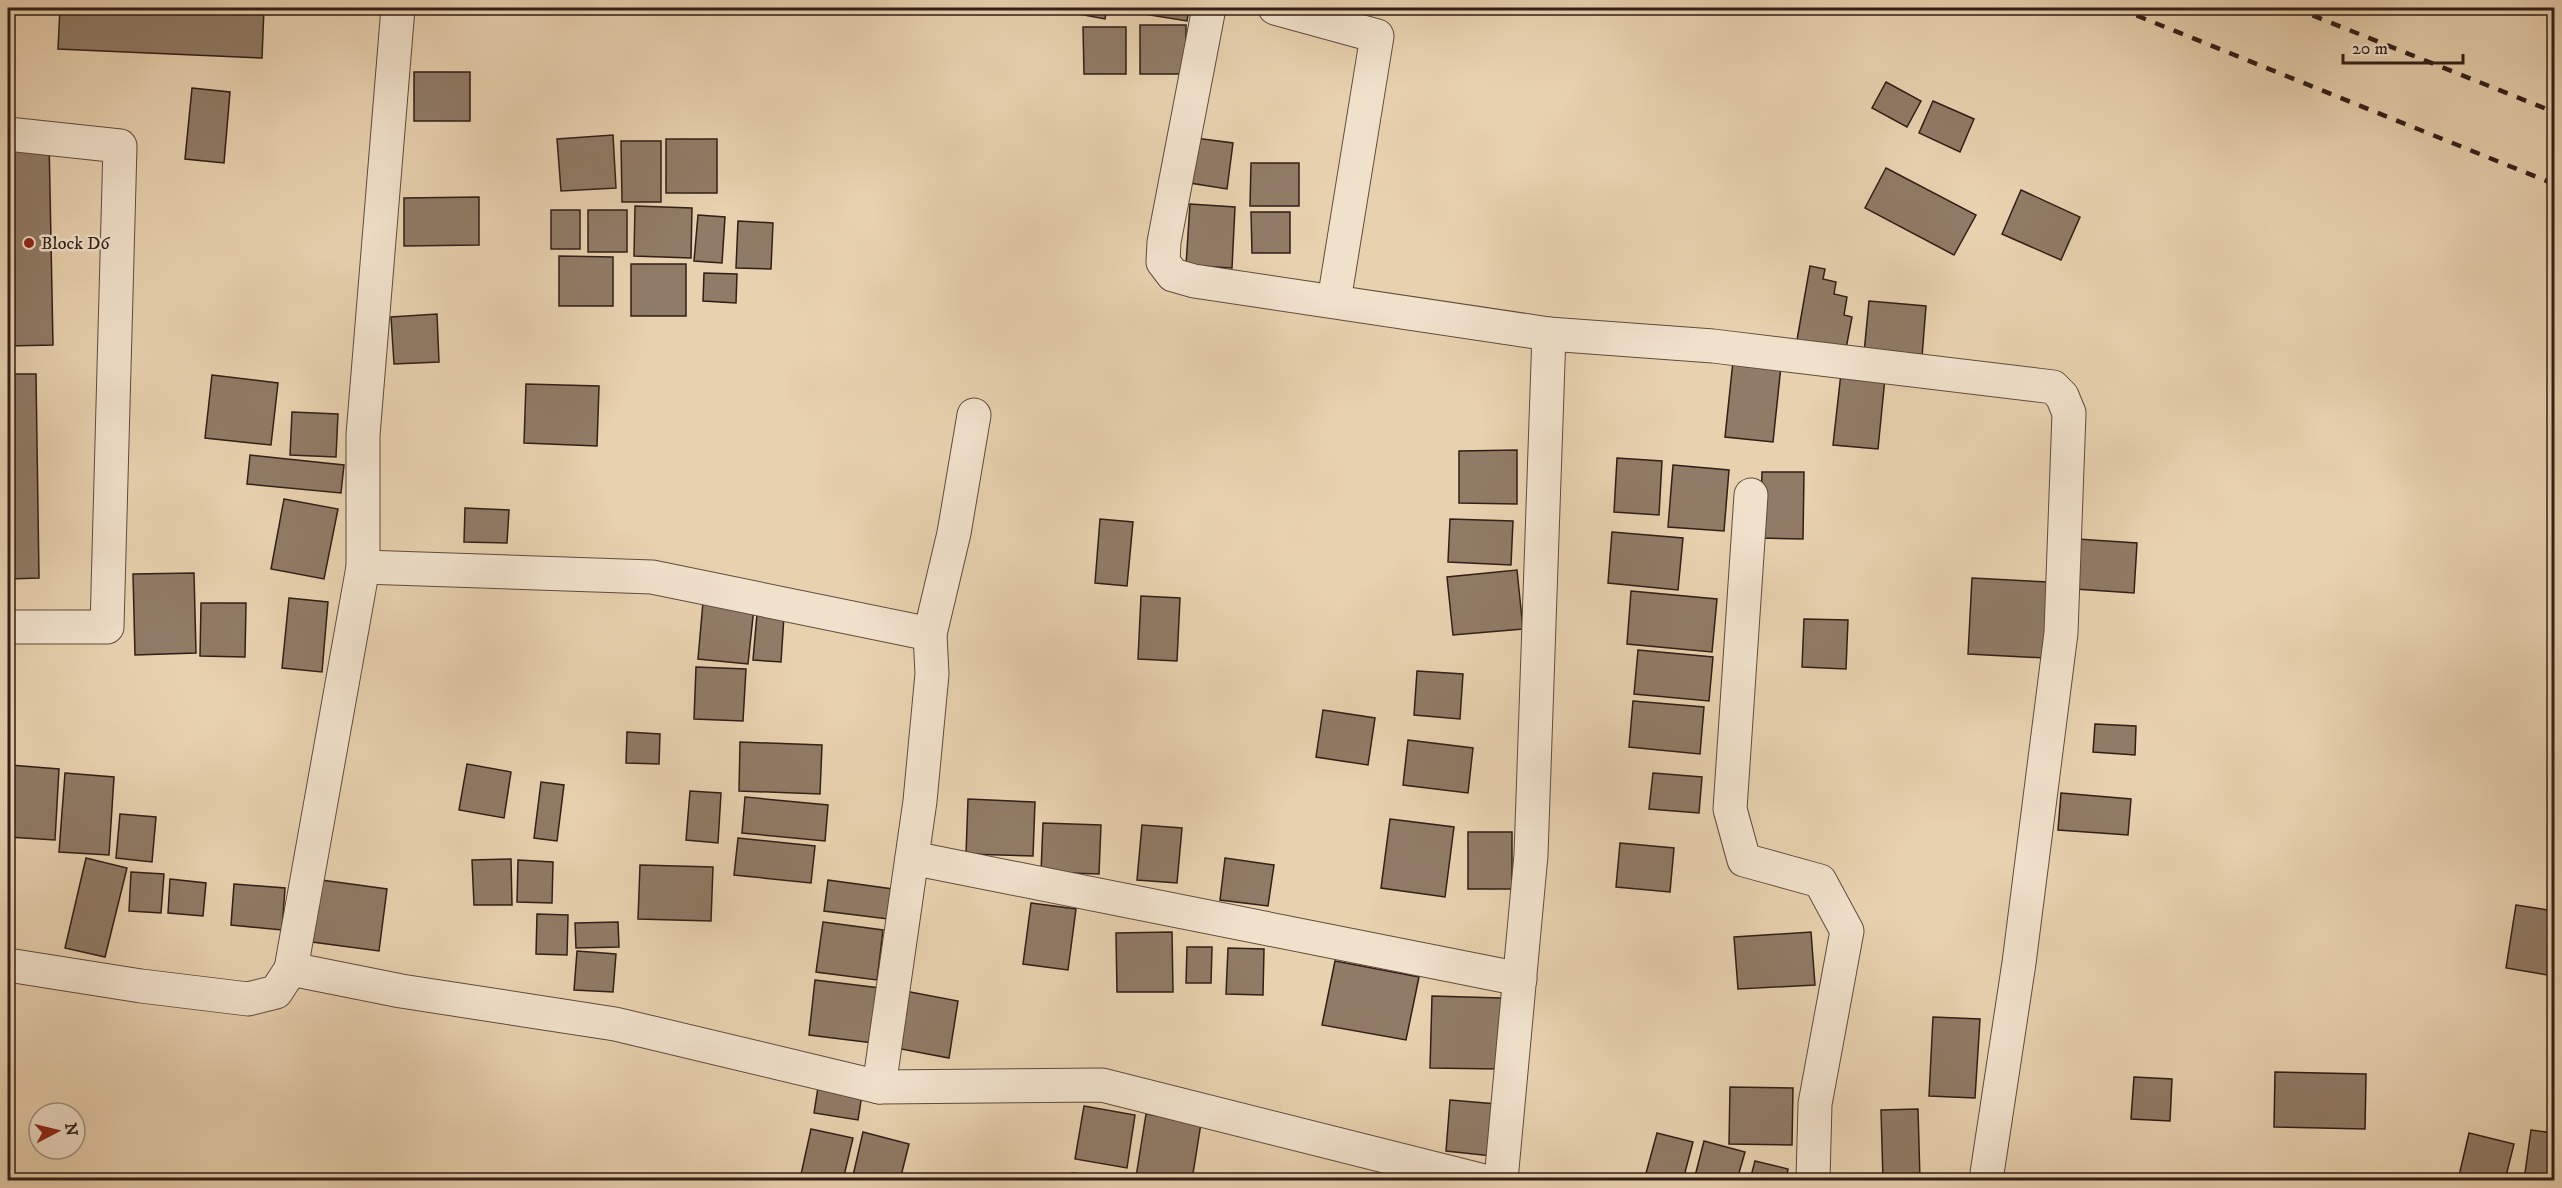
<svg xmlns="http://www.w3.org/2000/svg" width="2562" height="1188" viewBox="0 0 2562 1188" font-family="'IM FELL DW Pica',serif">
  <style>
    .building { fill: #907b66; stroke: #311e17; stroke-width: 1.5 }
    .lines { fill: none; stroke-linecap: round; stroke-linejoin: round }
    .minor-casing { stroke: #5f4b3d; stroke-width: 35 }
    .minor { stroke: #f0e1cb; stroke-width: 33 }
    .rail { stroke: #311e17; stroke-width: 4.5; stroke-dasharray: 10 10; stroke-linecap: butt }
    .poi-dot { fill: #8f2418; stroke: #f0e1cb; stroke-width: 2 }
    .labels { text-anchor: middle; stroke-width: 5; stroke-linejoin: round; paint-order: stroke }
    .poi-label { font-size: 18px; fill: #311e17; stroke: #f0e1cb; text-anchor: start }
  </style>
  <rect width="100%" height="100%" fill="#e8d1af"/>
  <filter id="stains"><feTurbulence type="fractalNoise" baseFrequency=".00333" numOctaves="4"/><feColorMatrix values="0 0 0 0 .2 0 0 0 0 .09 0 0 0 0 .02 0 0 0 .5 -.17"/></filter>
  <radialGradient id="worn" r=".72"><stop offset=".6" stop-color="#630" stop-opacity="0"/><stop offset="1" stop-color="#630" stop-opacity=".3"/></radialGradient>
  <g class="building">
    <polygon points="60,8 264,8 262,58 58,49"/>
    <polygon points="1079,8 1107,8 1105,19 1078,14"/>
    <polygon points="1138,8 1189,8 1187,21 1137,13"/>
    <rect x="1140" y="25" width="46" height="49"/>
    <polygon points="1083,27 1126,27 1126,74 1084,74"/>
    <rect x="414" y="72" width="56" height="49"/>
    <polygon points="1886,82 1921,101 1907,127 1872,108"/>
    <polygon points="192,88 230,92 224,163 185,159"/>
    <polygon points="1933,101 1974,119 1960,152 1919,133"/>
    <polygon points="613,135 616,188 561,191 557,139"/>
    <polygon points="1195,138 1233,143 1227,189 1190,183"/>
    <polygon points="49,139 53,345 8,346 8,140"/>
    <rect x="666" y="139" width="51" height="54"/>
    <polygon points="621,141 661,141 661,202 622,202"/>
    <polygon points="1251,163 1299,163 1299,206 1250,206"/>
    <polygon points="1886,168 1976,215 1954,255 1865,208"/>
    <polygon points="2021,190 2080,217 2061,260 2002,234"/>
    <polygon points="479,197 479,245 404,246 404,198"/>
    <polygon points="1190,204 1235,207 1232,268 1186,265"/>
    <polygon points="635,206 692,208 691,258 634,256"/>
    <rect x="551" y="210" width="29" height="39"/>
    <rect x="588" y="210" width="39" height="42"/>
    <polygon points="1251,212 1290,212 1290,253 1252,253"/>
    <polygon points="698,215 725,217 722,263 694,261"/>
    <polygon points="738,221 773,223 771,269 736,268"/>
    <polygon points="559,256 613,257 613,306 559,306"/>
    <rect x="631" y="264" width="55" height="52"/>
    <polygon points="1810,266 1825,269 1823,279 1836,282 1834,294 1847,297 1844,315 1852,317 1846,349 1797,340"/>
    <polygon points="704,273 737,274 736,303 703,301"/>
    <polygon points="1869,301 1926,306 1922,357 1864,353"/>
    <polygon points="437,314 439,362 394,364 391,317"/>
    <polygon points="1733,361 1781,366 1773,442 1725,437"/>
    <polygon points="1841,373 1885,378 1878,449 1833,445"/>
    <polygon points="8,374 36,374 39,578 8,579"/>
    <polygon points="212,375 278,383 271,445 205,438"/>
    <polygon points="526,384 599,386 597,446 524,443"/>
    <polygon points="292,412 338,414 336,457 290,455"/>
    <polygon points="1517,450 1517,504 1459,503 1459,451"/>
    <polygon points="250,455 344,465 341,493 247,484"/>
    <polygon points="1617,458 1662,461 1659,515 1614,512"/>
    <polygon points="1673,465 1729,470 1724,531 1668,527"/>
    <polygon points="1762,472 1804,472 1803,539 1760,538"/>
    <polygon points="284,499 338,509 324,579 271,569"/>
    <polygon points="465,508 509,510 507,543 464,542"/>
    <polygon points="1100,519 1133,522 1127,586 1095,583"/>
    <polygon points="1450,519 1513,521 1511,565 1448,562"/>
    <polygon points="1612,532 1683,538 1678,590 1608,583"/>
    <polygon points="2077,539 2137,543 2134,593 2075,589"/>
    <polygon points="1517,570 1523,629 1453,635 1447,577"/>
    <polygon points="194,573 196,653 135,655 133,574"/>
    <polygon points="1972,578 2048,582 2044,658 1968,654"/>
    <polygon points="1631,591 1717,599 1712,652 1627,644"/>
    <polygon points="1141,596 1180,598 1177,661 1138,659"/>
    <polygon points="289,598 328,602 322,672 282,668"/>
    <polygon points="703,602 754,607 748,664 698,659"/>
    <polygon points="201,603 246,603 245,657 200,656"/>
    <polygon points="757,614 784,616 781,662 753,660"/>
    <polygon points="1804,619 1848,620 1846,669 1802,667"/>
    <polygon points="1638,650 1713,657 1709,701 1634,694"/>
    <polygon points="696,667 746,669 743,721 694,719"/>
    <polygon points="1417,671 1463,674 1460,719 1414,715"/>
    <polygon points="1633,701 1704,707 1700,754 1629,747"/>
    <polygon points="1323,710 1375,718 1368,765 1316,757"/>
    <polygon points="2095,724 2136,726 2135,755 2093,752"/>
    <polygon points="627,732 660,734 659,764 626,763"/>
    <polygon points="1408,740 1473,748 1468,793 1403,785"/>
    <polygon points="740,742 822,745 820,794 739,791"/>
    <polygon points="467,764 511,772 504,818 459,810"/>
    <polygon points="10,765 59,769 55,840 8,837"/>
    <polygon points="65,773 114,777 109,855 59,852"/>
    <polygon points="1653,773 1702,777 1699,813 1649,809"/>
    <polygon points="541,782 564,785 557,841 534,838"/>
    <polygon points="690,791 721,793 718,843 686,840"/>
    <polygon points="2061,793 2131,799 2128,835 2058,830"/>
    <polygon points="745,797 828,805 825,841 742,833"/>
    <polygon points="968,799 1035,802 1033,856 966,854"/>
    <polygon points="120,814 156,817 152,862 116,858"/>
    <polygon points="1390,819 1454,827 1445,897 1381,888"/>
    <polygon points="1043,823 1101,825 1099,874 1041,872"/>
    <polygon points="1142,825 1182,828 1177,883 1137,880"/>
    <rect x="1468" y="832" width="44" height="57"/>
    <polygon points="738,838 815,846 811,883 734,875"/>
    <polygon points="1620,843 1674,848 1670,892 1616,887"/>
    <polygon points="86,858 127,868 105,957 65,948"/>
    <polygon points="1225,858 1274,865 1268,906 1220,900"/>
    <polygon points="511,859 512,905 474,905 472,860"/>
    <polygon points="518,860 553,862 552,903 517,902"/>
    <polygon points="640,865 713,867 711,921 638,919"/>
    <polygon points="131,872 164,874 161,913 129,911"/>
    <polygon points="170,879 206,883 203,916 168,913"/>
    <polygon points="314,879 387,889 379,951 305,941"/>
    <polygon points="828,880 900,890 896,920 824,911"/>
    <polygon points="234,884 285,888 282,930 231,925"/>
    <polygon points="1031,903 1076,909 1068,970 1023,964"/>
    <polygon points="2516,905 2554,911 2554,976 2506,968"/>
    <polygon points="537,914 568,915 567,955 536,954"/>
    <polygon points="618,922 619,947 576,948 575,923"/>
    <polygon points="823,922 883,930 877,980 816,972"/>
    <polygon points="1172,932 1173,992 1117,992 1116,933"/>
    <polygon points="1811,932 1815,985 1738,989 1734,937"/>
    <polygon points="1187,947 1212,947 1211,983 1186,983"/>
    <polygon points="1228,948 1264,949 1263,995 1226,994"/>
    <polygon points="577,951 616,954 613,992 574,990"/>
    <polygon points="1335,961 1419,977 1406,1040 1322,1025"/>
    <polygon points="815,980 880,988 873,1043 809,1035"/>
    <polygon points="905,991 958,1001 949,1058 896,1048"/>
    <polygon points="1432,996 1501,998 1499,1069 1430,1068"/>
    <polygon points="1933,1017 1980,1019 1975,1098 1929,1096"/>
    <polygon points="2275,1072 2366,1074 2365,1129 2274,1127"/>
    <polygon points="2134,1077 2172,1079 2170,1121 2131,1119"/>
    <polygon points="819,1081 863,1088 858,1120 814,1113"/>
    <polygon points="1730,1087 1793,1088 1792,1145 1729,1144"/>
    <polygon points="1450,1100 1497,1104 1492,1156 1446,1151"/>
    <polygon points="1084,1106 1135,1115 1127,1168 1075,1159"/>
    <polygon points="1918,1109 1920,1180 1883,1180 1881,1110"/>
    <polygon points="1146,1114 1201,1123 1192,1180 1156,1180 1136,1177"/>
    <polygon points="811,1129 853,1138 843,1180 800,1179"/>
    <polygon points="2531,1130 2554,1133 2554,1180 2524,1180"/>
    <polygon points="863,1132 909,1144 900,1180 852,1180"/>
    <polygon points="1657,1133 1693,1142 1683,1180 1658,1180 1645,1177"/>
    <polygon points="2469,1133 2514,1144 2505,1180 2458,1180"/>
    <polygon points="1704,1141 1745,1152 1737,1180 1694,1180"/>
    <polygon points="1755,1161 1788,1169 1786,1180 1750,1180"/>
    <polygon points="1072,1173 1122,1179 1122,1180 1071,1180"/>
  </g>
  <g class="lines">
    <defs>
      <g id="minor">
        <polyline points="398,8 363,435 363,567 291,969 401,991 615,1024 879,1087 1102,1085 1480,1180"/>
        <polyline points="1209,8 1164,242 1163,262 1173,275 1194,281 1549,334 1531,855 1501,1180"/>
        <polyline points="1275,8 1377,36 1334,301"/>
        <polyline points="8,134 120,146 107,627 8,627"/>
        <polyline points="1549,334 1713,346 2053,387 2062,396 2069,413 2061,633 2019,963 1986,1180"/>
        <polyline points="1751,495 1730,809 1744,860 1820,881 1847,931 1815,1104 1813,1180"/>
        <polyline points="363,567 652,577 930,634"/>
        <polyline points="912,858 1520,979"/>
        <polyline points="8,965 141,986 248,999 276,992 291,969"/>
        <polyline points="879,1087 920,801 932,674 930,634 954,533 974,415"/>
      </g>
    </defs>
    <use href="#minor" class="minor-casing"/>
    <use href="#minor" class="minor"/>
    <g class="rail">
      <polyline points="2118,8 2554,184"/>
      <polyline points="2294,8 2554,112"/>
    </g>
  </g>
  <circle class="poi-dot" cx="29" cy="243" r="6"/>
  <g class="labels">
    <g class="poi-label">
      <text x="41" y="249">Block D6</text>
    </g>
  </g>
  <rect width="2562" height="1188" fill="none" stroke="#e8d1af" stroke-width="30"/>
  <rect x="9" y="9" width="2544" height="1170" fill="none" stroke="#311e17" stroke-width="3"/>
  <rect x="15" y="15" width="2532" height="1158" fill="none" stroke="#311e17" stroke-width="1.5"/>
  <g transform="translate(57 1131) rotate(83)"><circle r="28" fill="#f0e1cb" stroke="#a49383" stroke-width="1.5"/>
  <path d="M0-4.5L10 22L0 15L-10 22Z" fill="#8f2418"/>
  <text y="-9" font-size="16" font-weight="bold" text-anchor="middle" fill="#311e17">N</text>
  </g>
  <path d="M2343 54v9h120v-9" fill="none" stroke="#311e17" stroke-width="3"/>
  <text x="2352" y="54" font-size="18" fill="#311e17" stroke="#f0e1cb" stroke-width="4.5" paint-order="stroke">20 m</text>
  <rect width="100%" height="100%" filter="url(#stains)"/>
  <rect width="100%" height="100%" fill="url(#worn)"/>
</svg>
